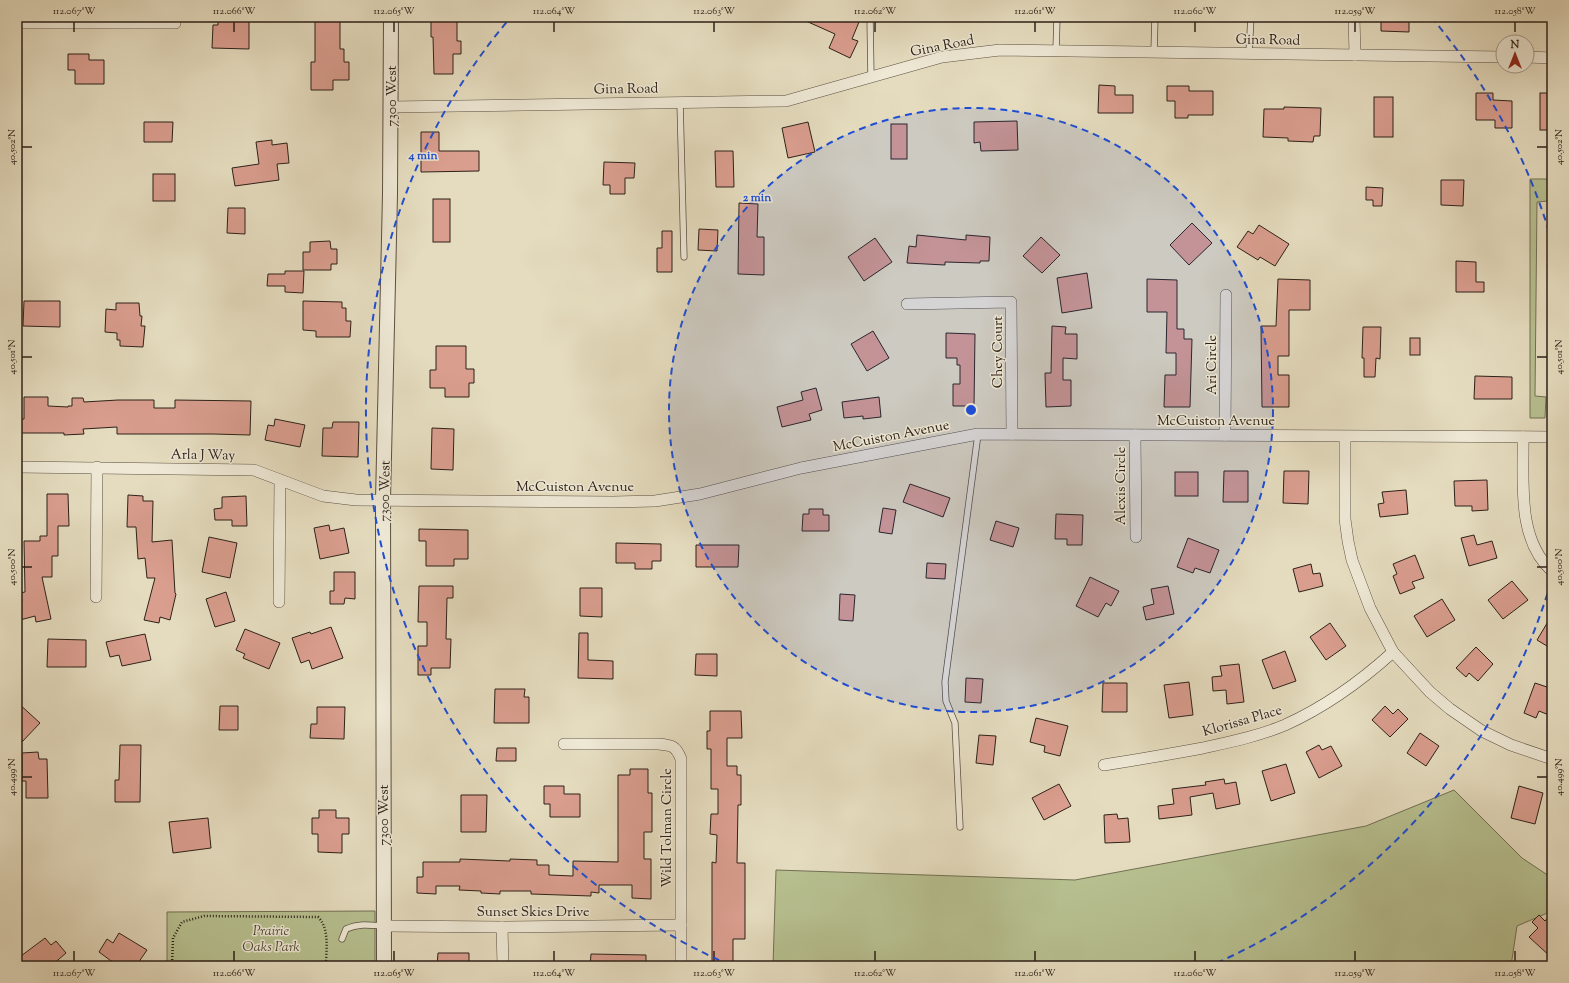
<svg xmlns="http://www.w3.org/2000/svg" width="1569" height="983" viewBox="0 0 1569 983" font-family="'Sorts Mill Goudy',serif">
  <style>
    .green { fill: #b7c090; stroke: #727054 }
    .building { fill: #da9e8f; stroke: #2d2118 }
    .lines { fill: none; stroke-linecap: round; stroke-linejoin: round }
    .service-casing { stroke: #5b5042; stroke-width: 7 }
    .minor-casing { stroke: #5b5042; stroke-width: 12 }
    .tertiary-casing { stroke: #5b5042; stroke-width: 16 }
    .path { stroke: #2d2118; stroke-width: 2.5; stroke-dasharray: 1 2; stroke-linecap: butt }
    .service { stroke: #eee8d5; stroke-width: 5.5 }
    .minor { stroke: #eee8d5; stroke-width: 11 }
    .tertiary { stroke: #eee8d5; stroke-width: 14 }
    .ticks { fill: none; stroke: #2d2118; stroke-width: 1.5 }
    .ring { fill: none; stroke: #1d4ed8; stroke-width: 2; stroke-dasharray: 7 5 }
    .labels { text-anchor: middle; stroke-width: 3; stroke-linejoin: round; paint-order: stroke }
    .street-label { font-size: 14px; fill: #2d2118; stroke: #eee8d5 }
    .park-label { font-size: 14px; font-style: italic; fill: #504936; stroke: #eee8d5 }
    .centre { fill: #1d4ed8; stroke: #eee8d5; stroke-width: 2 }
    .ring-label { font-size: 12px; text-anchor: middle; font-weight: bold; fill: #1d4ed8; stroke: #eee8d5; stroke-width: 3; stroke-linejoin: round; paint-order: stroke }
    .neatline { fill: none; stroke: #2d2118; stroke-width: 1.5 }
    .ticks-label { font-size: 10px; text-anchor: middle; fill: #2d2118 }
  </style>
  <rect width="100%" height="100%" fill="#e5dcbf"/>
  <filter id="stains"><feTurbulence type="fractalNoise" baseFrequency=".005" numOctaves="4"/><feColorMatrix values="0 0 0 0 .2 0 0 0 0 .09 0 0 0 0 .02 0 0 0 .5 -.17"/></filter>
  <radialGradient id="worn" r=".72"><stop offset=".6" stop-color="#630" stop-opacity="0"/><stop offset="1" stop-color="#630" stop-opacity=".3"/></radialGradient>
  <g class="green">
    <polygon points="1530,179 1552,179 1552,197 1549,197 1548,201 1537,202 1535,396 1546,397 1545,418 1530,418"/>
    <polygon points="1454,790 1522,858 1552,878 1552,911 1517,926 1511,966 773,966 776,870 1075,880 1366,826"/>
    <polygon points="375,911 375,966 167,966 167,912"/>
  </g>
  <g class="building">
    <polygon points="218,17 249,17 249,49 212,48 213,25 218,25"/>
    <polygon points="315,17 340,17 340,49 344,49 344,62 349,62 349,80 333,80 333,90 311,90 311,62 315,62"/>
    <polygon points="431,17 457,17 457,41 461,41 461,54 453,54 453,74 434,74 433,37 431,37"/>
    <polygon points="797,17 847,17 859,22 852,39 858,41 850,58 829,48 835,34"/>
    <polygon points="1381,17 1409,17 1409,32 1381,31"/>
    <polygon points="68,54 89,54 89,60 104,60 104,84 75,84 75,70 68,70"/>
    <polygon points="1099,85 1115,86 1115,95 1133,95 1133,113 1098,113"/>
    <polygon points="1167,86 1189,86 1189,91 1213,91 1213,115 1188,115 1188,118 1175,118 1175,101 1167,101"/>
    <polygon points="1476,93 1493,93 1493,100 1512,101 1512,128 1495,128 1495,120 1476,120"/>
    <rect x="1540" y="93" width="12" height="37"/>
    <rect x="1374" y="97" width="19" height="40"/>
    <polygon points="1284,107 1321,108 1320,136 1314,136 1313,142 1288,141 1288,138 1263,137 1264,109 1284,109"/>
    <polygon points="1017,121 1018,150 981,151 980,142 974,143 974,122"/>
    <polygon points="144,122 173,122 172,142 144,142"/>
    <polygon points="808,122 815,152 788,158 782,128"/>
    <rect x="891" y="124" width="16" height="35"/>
    <polygon points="421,132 439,132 439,151 479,151 479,171 421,172"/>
    <polygon points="272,140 272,145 287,143 289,163 277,164 279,180 235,186 232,168 259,164 256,142"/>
    <polygon points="715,151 733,151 734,187 716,187"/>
    <polygon points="604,162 635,163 634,178 625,178 625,194 610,194 610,185 603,185"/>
    <rect x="153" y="174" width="22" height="27"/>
    <polygon points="1441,180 1464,180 1463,206 1441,205"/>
    <polygon points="1366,187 1383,188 1382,206 1373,206 1373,200 1366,200"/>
    <rect x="433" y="199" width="17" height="43"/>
    <polygon points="739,203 758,204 757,237 764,237 764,275 738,274"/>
    <polygon points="228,208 245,208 245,234 227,233"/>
    <polygon points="1192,223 1212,243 1189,265 1170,245"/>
    <polygon points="1259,225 1289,244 1275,266 1260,257 1258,260 1237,247 1248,231 1253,234"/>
    <polygon points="699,229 718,230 717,251 698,250"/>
    <polygon points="662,231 672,231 672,272 657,272 657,248 662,248"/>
    <polygon points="917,235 966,240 966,235 990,237 989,261 980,261 980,263 945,262 945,265 907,263 909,246 916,247"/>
    <polygon points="1041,237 1060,255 1042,273 1023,256"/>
    <polygon points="875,238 892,262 864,281 848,257"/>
    <polygon points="330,241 331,249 337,249 337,264 331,264 331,270 303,270 303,252 310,252 310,242"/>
    <polygon points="1456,261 1476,262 1476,282 1484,282 1484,292 1456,292"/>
    <polygon points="285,271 304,271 303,293 285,292 285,286 267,286 268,274 285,274"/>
    <polygon points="1087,273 1092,308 1062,313 1057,278"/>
    <polygon points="1147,279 1177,280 1177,329 1184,329 1184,339 1192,339 1190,407 1164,407 1165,375 1176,375 1176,353 1166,353 1167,312 1147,312"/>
    <polygon points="1278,279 1310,280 1310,310 1289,310 1289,356 1278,356 1278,375 1289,375 1289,407 1262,407 1261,326 1276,326"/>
    <polygon points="24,301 60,301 60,327 23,326"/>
    <polygon points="303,301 342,302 342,308 346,308 346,321 351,321 350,337 316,337 316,331 303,330"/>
    <polygon points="116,303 139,303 140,316 142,316 141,326 145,326 143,347 120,346 120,340 117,340 117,333 105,332 106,309 116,310"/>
    <polygon points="1052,326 1066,327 1065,334 1077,334 1077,359 1063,358 1063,380 1071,380 1071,406 1046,407 1045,373 1051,373"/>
    <polygon points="1363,327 1381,327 1380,359 1376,358 1375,377 1364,377 1364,358 1362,358"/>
    <polygon points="873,331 889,358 867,371 851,344"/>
    <polygon points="946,333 975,334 974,406 953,406 953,384 960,384 960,365 957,365 957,358 946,358"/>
    <rect x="1410" y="338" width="10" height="17"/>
    <polygon points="436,346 466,346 466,369 474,369 474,383 469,383 469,397 445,397 445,388 430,388 430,370 436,370"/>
    <polygon points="1475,376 1512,377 1512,399 1474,399"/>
    <polygon points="816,388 822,410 809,414 811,420 782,427 777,407 803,400 801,392"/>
    <polygon points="24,397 48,397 48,406 68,407 68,406 72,406 72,398 83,398 84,402 118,400 154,400 154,408 175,408 175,400 251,401 250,435 213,434 117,434 117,427 83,429 84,434 64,435 64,433 17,433 17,419 24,419"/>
    <polygon points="879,397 881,417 863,419 863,416 844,418 842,402"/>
    <polygon points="275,419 305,425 300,447 265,440 268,425 274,426"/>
    <polygon points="333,422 359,422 358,457 322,456 323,428 332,428"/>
    <polygon points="432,428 454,429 453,470 431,469"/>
    <polygon points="1224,471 1248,471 1248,502 1223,502"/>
    <polygon points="1284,471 1309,471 1308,504 1283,503"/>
    <rect x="1175" y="472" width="23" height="24"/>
    <polygon points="1487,480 1488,510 1472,511 1472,506 1455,506 1454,481"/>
    <polygon points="910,484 950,498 943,517 903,502"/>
    <polygon points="1406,490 1408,514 1380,517 1378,504 1384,503 1382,492"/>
    <polygon points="47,494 68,494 69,526 58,526 58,556 52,556 52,577 42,577 51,619 36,622 35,616 20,620 17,602 22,601 20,593 25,592 24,541 40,541 40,536 47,536"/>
    <polygon points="128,495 143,496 143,501 153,501 152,542 172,540 175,593 176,594 170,620 160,617 159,623 144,620 155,578 147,578 145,558 138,559 136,527 127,527"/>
    <polygon points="246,496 247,526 232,526 232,520 215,520 214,509 222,508 222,497"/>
    <polygon points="883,508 896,510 892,534 879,532"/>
    <polygon points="809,509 823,509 823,515 829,515 829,531 802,531 803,514 809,514"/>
    <polygon points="1056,514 1083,515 1082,545 1067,545 1067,539 1055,539"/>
    <polygon points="996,521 1019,528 1013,547 990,540"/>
    <polygon points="329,525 330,531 344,528 349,553 320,559 314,528"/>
    <polygon points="419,529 468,530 468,559 454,559 454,566 426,566 426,541 419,541"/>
    <polygon points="1474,535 1477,545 1492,541 1497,558 1469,566 1461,538"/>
    <polygon points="209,537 237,543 230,578 202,572"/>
    <polygon points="1188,538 1219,550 1210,573 1195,568 1193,573 1177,567"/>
    <polygon points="616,543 661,544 661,561 652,561 652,569 635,569 635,563 616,563"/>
    <polygon points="696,545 739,545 738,567 696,567"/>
    <polygon points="1415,555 1424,578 1412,582 1415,588 1400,594 1393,576 1397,574 1393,564"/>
    <polygon points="927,563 946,564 945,579 926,578"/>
    <polygon points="1311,564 1313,574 1320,573 1323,586 1299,592 1293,569"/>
    <polygon points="334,572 355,572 355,599 345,598 344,604 330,604 330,591 334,591"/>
    <polygon points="1090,577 1119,591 1111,606 1106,603 1098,617 1076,606"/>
    <polygon points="1512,581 1528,600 1503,619 1488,600"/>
    <polygon points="419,586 453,586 453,598 447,598 446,639 451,639 450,668 431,668 431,675 418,675 418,646 427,646 427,622 418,622"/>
    <polygon points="1168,586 1174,614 1146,620 1143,607 1154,604 1151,589"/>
    <polygon points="580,588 602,588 602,617 580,616"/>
    <polygon points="226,592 235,621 215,627 206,599"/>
    <polygon points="840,594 855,595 853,621 839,620"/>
    <polygon points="1442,599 1455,620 1427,637 1414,616"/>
    <polygon points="1552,615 1552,649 1537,640"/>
    <polygon points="1330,623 1346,646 1326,660 1310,637"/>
    <polygon points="331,627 343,658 312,669 309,660 301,663 292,638 310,632 311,634"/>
    <polygon points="245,629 280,643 269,669 243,658 245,654 236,650"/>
    <polygon points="579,633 588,633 588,660 613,661 613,679 578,678"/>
    <polygon points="145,634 151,660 122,666 119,655 110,657 106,642"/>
    <polygon points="48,639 86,640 86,667 47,667"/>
    <polygon points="1476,647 1493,664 1478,681 1469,673 1466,677 1456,668"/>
    <polygon points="1285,651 1296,681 1273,689 1262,660"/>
    <polygon points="696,654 717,654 717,676 695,675"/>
    <polygon points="1239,664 1244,702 1227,704 1226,690 1213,691 1212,677 1222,676 1220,666"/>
    <polygon points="966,678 983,679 981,703 965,702"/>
    <polygon points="1189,682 1193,715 1169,718 1164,685"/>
    <polygon points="1103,683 1127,683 1127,712 1102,712"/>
    <polygon points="1535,683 1550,688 1548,696 1552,697 1552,707 1549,715 1539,711 1536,718 1524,713"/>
    <polygon points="495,689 525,689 524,697 529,697 529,723 494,723"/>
    <polygon points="17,702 40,723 21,743 21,733 17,737"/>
    <polygon points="220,706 238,706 238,730 219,730"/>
    <polygon points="1385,706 1393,714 1398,709 1408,719 1390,737 1372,720"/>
    <polygon points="317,707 345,707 344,739 310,738 311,724 317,724"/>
    <polygon points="710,711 741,711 742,738 727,738 727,766 737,766 737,775 741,775 741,805 738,805 737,863 745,863 745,939 733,939 733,966 712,966 712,862 716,863 717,835 710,834 711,814 718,814 718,789 711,789 711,749 707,749 707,731 710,731"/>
    <polygon points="1036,718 1068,726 1060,756 1044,752 1045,746 1030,742"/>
    <polygon points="1420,733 1439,746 1426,766 1407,753"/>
    <polygon points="979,735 996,736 993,765 976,763"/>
    <polygon points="120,745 141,745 140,802 115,802 115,780 119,780"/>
    <polygon points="1319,745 1322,750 1331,746 1342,766 1319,778 1306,752"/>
    <polygon points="497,748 516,748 516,761 496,761"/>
    <polygon points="38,752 39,759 47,759 48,798 26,798 26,781 22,781 22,753"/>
    <polygon points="1286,764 1295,793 1271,801 1262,771"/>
    <polygon points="630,769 648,769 648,793 652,793 652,832 644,832 644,859 651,859 651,899 632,898 632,885 599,885 599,893 591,892 591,896 531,894 531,891 500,891 500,894 481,893 481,891 459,890 460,886 436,886 436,894 417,893 417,877 423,877 423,862 460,862 460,859 510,861 510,859 537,860 537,865 549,865 549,875 573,876 573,861 618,862 618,775 630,775"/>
    <polygon points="1224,779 1225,784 1236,782 1240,804 1216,809 1213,793 1190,797 1192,815 1159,819 1158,806 1174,804 1172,789 1206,785 1205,782"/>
    <polygon points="1059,784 1071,806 1044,820 1032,798"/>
    <polygon points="544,786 564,786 564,794 580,794 580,817 550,817 550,804 544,804"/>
    <polygon points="1519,786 1543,793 1535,824 1511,818"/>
    <polygon points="461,795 487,795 486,832 461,832"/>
    <polygon points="319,810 336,810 336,818 349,818 349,834 342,834 342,853 318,852 318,834 312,834 312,818 319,818"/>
    <polygon points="1117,814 1118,819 1128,818 1130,842 1105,843 1104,815"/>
    <polygon points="208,818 211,848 173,853 169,822"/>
    <polygon points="1552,913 1552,958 1529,937 1538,928 1532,922 1539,915 1545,921"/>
    <polygon points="119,933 147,950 136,966 118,966 99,952 107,939 113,943"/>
    <polygon points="45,938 51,945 56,941 66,953 51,966 17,966 17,959"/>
    <polygon points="438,953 469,953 469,966 437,966"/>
    <polygon points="591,954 646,955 646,966 590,966"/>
  </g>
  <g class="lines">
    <defs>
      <g id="service">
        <polyline points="870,17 871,77"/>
        <polyline points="1056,51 1057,17"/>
        <polyline points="1154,52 1155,17"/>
        <polyline points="1249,53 1251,17"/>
        <polyline points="680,102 684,257"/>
        <polyline points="960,827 955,723 946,701 945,682 978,434"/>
        <path d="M342 939 346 929C359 923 371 925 384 926"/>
      </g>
      <g id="minor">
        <polyline points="1354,17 1355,55"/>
        <polyline points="17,23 175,23 176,17"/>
        <polyline points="1527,57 1552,58"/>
        <polyline points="391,107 786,101 942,57 1000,50 1503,57"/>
        <polyline points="907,304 1011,302 1012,434"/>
        <polyline points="1135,435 1136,537"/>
        <polyline points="1225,435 1226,295"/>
        <polyline points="1345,437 1345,519 1348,541 1352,560 1370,608 1393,652 1430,692 1450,709 1482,731 1511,745 1552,759"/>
        <path d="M1523 437C1524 480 1516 539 1552 571"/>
        <polyline points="17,467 254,470 323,496 356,500 613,502 655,501 700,494 801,468 978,434 1552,437"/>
        <polyline points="96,597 97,467"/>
        <polyline points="279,602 280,480"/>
        <path d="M564 744H658C672 745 676 746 681 759V966"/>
        <path d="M1104 765C1137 760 1170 754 1203 748 1230 742 1259 736 1285 725 1325 707 1361 681 1393 652"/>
        <polyline points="384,926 502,927 681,925"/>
        <polyline points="502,927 503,966"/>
      </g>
      <polyline id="tertiary" points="384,966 383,500 390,194 391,17"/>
    </defs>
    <use href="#service" class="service-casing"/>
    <use href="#minor" class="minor-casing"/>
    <use href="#tertiary" class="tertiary-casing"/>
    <path class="path" d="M172 966 173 938 182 922 204 916 318 917C330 929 326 950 326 966"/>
    <use href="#service" class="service"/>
    <use href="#minor" class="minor"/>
    <use href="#tertiary" class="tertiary"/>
  </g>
  <path class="ticks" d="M74 22V32M234 22V32M394 22V32M554 22V32M714 22V32M875 22V32M1035 22V32M1195 22V32M1355 22V32M1515 22V32M22 147H32M1537 147H1547M22 357H32M1537 357H1547M22 567H32M1537 567H1547M22 777H32M1537 777H1547M74 951V961M234 951V961M394 951V961M554 951V961M714 951V961M875 951V961M1035 951V961M1195 951V961M1355 951V961M1515 951V961"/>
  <circle cx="971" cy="410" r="302" fill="#1d4ed8" fill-opacity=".12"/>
  <g class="ring">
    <circle cx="971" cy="410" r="302"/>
    <path d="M1551 582A605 605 0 0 1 1212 965M730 965A605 605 0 0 1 511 17M1431 17A605 605 0 0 1 1551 238"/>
  </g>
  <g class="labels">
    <g class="street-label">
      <text transform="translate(1268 39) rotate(1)" y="5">Gina Road</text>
      <text transform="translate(942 45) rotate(-11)" y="5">Gina Road</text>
      <text transform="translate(626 88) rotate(-1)" y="5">Gina Road</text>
      <text transform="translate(391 96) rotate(-90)" y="5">7300 West</text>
      <text transform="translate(997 352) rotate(-90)" y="5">Chey Court</text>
      <text transform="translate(1211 365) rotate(-90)" y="5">Ari Circle</text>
      <text x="1216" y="425">McCuiston Avenue</text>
      <text transform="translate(891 435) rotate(-11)" y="5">McCuiston Avenue</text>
      <text transform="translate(203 454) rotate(1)" y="5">Arla J Way</text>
      <text x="575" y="491">McCuiston Avenue</text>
      <text transform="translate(1120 486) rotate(-90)" y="5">Alexis Circle</text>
      <text transform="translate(384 491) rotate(-89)" y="5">7300 West</text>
      <text transform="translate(1242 720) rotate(-16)" y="5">Klorissa Place</text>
      <text transform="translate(383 815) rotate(-90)" y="5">7300 West</text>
      <text transform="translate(666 828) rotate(-90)" y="5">Wild Tolman Circle</text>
      <text x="533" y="916">Sunset Skies Drive</text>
    </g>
    <g class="park-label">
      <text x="271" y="935">Prairie<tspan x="271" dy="16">Oaks Park</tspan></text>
    </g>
  </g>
  <circle cx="971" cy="410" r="6" class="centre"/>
  <g class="ring-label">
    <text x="423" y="159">4 min</text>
    <text x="757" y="201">2 min</text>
  </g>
  <rect width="1569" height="983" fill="none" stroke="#e5dcbf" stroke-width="44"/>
  <g transform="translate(1515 54)"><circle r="19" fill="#eee8d5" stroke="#a19889"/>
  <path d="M0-3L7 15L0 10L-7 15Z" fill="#8f2418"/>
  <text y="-6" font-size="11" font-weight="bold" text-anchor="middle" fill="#2d2118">N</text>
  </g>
  <rect x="22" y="22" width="1525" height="939" class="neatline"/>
  <g class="ticks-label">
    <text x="74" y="14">112.067°W</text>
    <text x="234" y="14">112.066°W</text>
    <text x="394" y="14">112.065°W</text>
    <text x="554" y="14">112.064°W</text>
    <text x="714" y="14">112.063°W</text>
    <text x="875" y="14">112.062°W</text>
    <text x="1035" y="14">112.061°W</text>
    <text x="1195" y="14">112.060°W</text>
    <text x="1355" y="14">112.059°W</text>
    <text x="1515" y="14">112.058°W</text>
    <text transform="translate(11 147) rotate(-90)" y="4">40.502°N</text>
    <text transform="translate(1558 147) rotate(-90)" y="4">40.502°N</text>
    <text transform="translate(11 357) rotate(-90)" y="4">40.501°N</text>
    <text transform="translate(1558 357) rotate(-90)" y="4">40.501°N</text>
    <text transform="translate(11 567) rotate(-90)" y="4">40.500°N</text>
    <text transform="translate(1558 567) rotate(-90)" y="4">40.500°N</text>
    <text transform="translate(11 777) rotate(-90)" y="4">40.499°N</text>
    <text transform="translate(1558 777) rotate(-90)" y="4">40.499°N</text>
    <text x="74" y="976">112.067°W</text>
    <text x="234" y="976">112.066°W</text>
    <text x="394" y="976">112.065°W</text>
    <text x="554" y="976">112.064°W</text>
    <text x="714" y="976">112.063°W</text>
    <text x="875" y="976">112.062°W</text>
    <text x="1035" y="976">112.061°W</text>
    <text x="1195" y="976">112.060°W</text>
    <text x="1355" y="976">112.059°W</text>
    <text x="1515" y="976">112.058°W</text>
  </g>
  <rect width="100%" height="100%" filter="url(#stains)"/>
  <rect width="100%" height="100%" fill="url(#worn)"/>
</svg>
